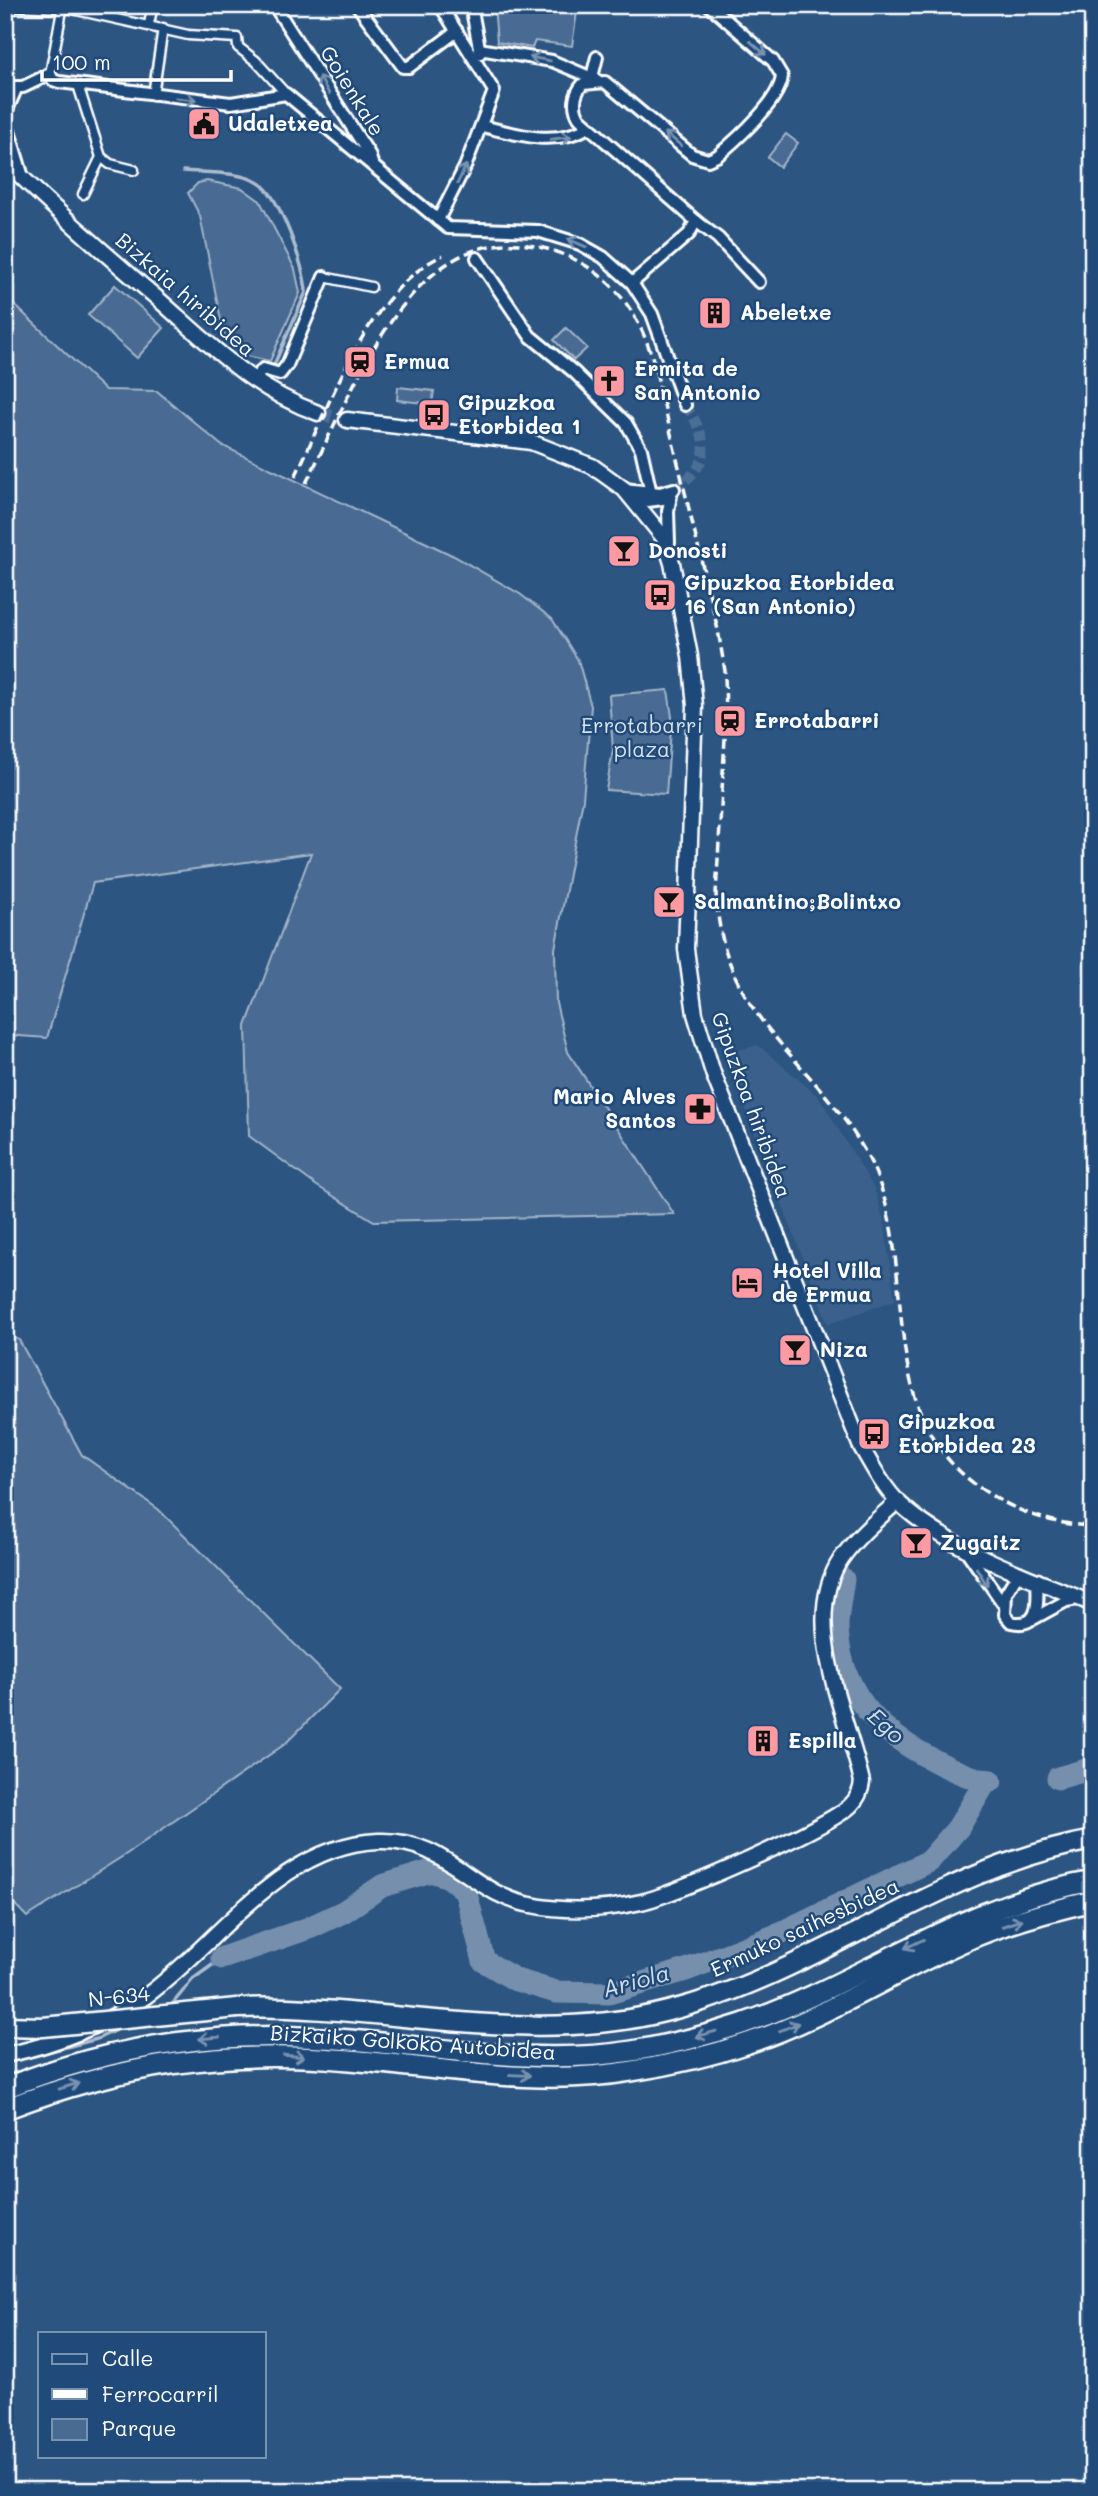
<svg xmlns="http://www.w3.org/2000/svg" width="1098" height="2496" viewBox="0 0 1098 2496" font-family="Mali,sans-serif">
  <style>
    .built { fill: #3b618b }
    .green { fill: #486b92; stroke: #a4b5c8; stroke-width: 2 }
    .lines { fill: none; stroke-linecap: round; stroke-linejoin: round }
    .stream { stroke: #acbcce; stroke-width: 3.5 }
    .river { stroke: #748fad; stroke-width: 23 }
    .minor-tunnel { stroke: #4c6e95; stroke-width: 10; stroke-dasharray: 10 5; stroke-linecap: butt }
    .tertiary-tunnel { stroke: #4c6e95; stroke-width: 14; stroke-dasharray: 14 7; stroke-linecap: butt }
    .pedestrian-casing { stroke: #fff; stroke-width: 13 }
    .minor-casing { stroke: #fff; stroke-width: 16 }
    .tertiary-casing { stroke: #fff; stroke-width: 19 }
    .trunk-casing { stroke: #fff; stroke-width: 23 }
    .motorway-casing { stroke: #fff; stroke-width: 24 }
    .pedestrian { stroke: #1f4a7a; stroke-width: 8 }
    .minor { stroke: #1f4a7a; stroke-width: 10 }
    .tertiary { stroke: #1f4a7a; stroke-width: 14 }
    .trunk { stroke: #1f4a7a; stroke-width: 18 }
    .motorway { stroke: #1f4a7a; stroke-width: 19 }
    .rail { stroke: #fff; stroke-width: 3.5; stroke-dasharray: 10 5; stroke-linecap: butt }
    .trunk-bridge-casing { stroke: #fff; stroke-width: 23; stroke-linecap: butt }
    .trunk-bridge { stroke: #1f4a7a; stroke-width: 18 }
    .oneway { stroke: #7992af }
    .labels { text-anchor: middle; stroke-width: 5; stroke-linejoin: round; paint-order: stroke }
    .street-label { font-size: 21px; fill: #fff; stroke: #1f4a7a }
    .poi-label { font-size: 21px; font-weight: bold; fill: #fff; stroke: #1f4a7a; text-anchor: start }
    .park-label { font-size: 21px; fill: #dae1e9; stroke: #1f4a7a }
    .water-label { font-size: 23px; font-style: italic; fill: #d5dde6; stroke: #1f4a7a }
  </style>
  <rect width="100%" height="100%" fill="#2c5582"/>
  <filter id="ink" filterUnits="userSpaceOnUse"><feTurbulence type="fractalNoise" baseFrequency=".0143" numOctaves="2"/><feDisplacementMap in="SourceGraphic" scale="14" xChannelSelector="R" yChannelSelector="G"/><feConvolveMatrix kernelMatrix="1 2 1 2 8 2 1 2 1" color-interpolation-filters="sRGB"/></filter>
  <g filter="url(#ink)">
    <polygon class="built" points="758,1045 819,1097 874,1188 884,1221 895,1300 828,1324 741,1097 727,1053"/>
    <g class="green">
      <polygon points="494,5 578,5 572,46 535,41 532,48 497,42"/>
      <polygon points="786,134 798,143 780,167 768,157"/>
      <polygon points="207,181 242,188 260,201 295,269 300,293 270,361 247,356 225,340 200,216 188,193 198,183"/>
      <polygon points="115,285 164,328 137,358 88,315"/>
      <polygon points="5,296 105,390 157,391 221,445 454,556 520,594 552,619 578,660 591,706 583,799 555,949 556,1003 568,1052 674,1214 374,1221 317,1186 249,1136 246,1026 311,853 93,883 47,1038 5,1035"/>
      <polygon points="566,328 587,348 574,360 554,340"/>
      <polygon points="398,387 434,391 432,404 397,400"/>
      <polygon points="668,690 672,717 666,794 606,790 613,750 609,695"/>
      <polygon points="5,1332 19,1340 82,1455 158,1509 340,1689 285,1744 128,1853 27,1917 5,1894"/>
    </g>
    <g class="lines">
      <g class="stream">
        <path d="M183 171C206 173 239 171 259 183 280 195 305 268 306 292L273 367"/>
        <polyline points="169,2008 193,1979 222,1958"/>
        <polyline points="5,2063 97,2039 120,2028"/>
      </g>
      <g class="river">
        <path d="M843 1579C841 1595 837 1612 837 1627 840 1690 874 1728 926 1756 944 1766 971 1780 991 1781"/>
        <polyline points="1058,1778 1093,1768"/>
        <polyline points="222,1958 309,1928 343,1912 382,1886 431,1871 449,1877 465,1890 484,1961 516,1980 556,1992 609,1993 686,1970 772,1937 929,1861 958,1828 986,1781"/>
      </g>
      <path class="minor-tunnel" d="M674 489C713 464 710 440 685 405"/>
      <polyline class="tertiary-tunnel" points="318,413 347,420"/>
      <defs>
        <g id="pedestrian">
          <polyline points="63,7 188,35 237,38 238,47 256,61 286,94"/>
          <polyline points="149,24 153,5"/>
          <polyline points="50,74 63,5"/>
          <polyline points="78,85 101,157 110,164 134,170"/>
          <polyline points="153,95 163,28"/>
          <polyline points="83,194 101,157"/>
          <polyline points="324,277 371,287"/>
        </g>
        <g id="minor">
          <polyline points="16,5 63,7"/>
          <polyline points="274,5 369,154 372,163"/>
          <polyline points="357,5 403,67 409,67 457,31"/>
          <polyline points="471,5 480,53"/>
          <polyline points="479,49 552,61 597,80"/>
          <polyline points="592,77 597,57"/>
          <polyline points="5,87 23,87 50,74 53,80 59,82 231,103 286,94 448,228 538,231 580,244 603,257 632,283 652,314 685,405"/>
          <polyline points="17,87 6,112 6,121 23,177"/>
          <path d="M482 126C520 135 554 147 589 127"/>
          <polyline points="438,220 465,167 494,91 440,5"/>
          <polyline points="696,221 718,238 759,282"/>
          <polyline points="477,258 530,336 574,372 626,423 641,449 651,493"/>
          <path d="M632 283 689 234 696 221 580 119C572 107 574 94 583 84L605 82 692 155 708 160 717 156C736 140 780 101 782 76L773 61 709 5"/>
          <polyline points="254,380 263,369 280,374 287,365 324,277"/>
          <polyline points="624,489 660,493 674,489"/>
          <polyline points="632,494 648,501 670,498"/>
          <polyline points="669,543 668,511 672,491"/>
          <polyline points="965,1549 1004,1605"/>
          <path d="M1019 1572 1006 1593 1005 1615 1011 1622C1041 1629 1038 1601 1037 1579"/>
          <polyline points="1033,1619 1066,1601 1078,1599"/>
        </g>
        <g id="tertiary">
          <path d="M5 161C54 209 105 254 157 298 207 342 254 391 318 413"/>
          <path d="M347 420 531 442 592 466 624 489 664 538 672 563 690 656 695 706 686 949 695 1014 713 1073 860 1445C872 1465 882 1486 899 1503 951 1552 1028 1576 1093 1604"/>
          <path d="M5 2055C54 2045 105 2025 146 1996 219 1943 280 1845 378 1841 446 1838 472 1895 531 1905 566 1912 606 1910 641 1902 674 1895 829 1827 851 1805 858 1798 861 1791 862 1782 848 1716 799 1622 841 1559 856 1537 879 1518 898 1501"/>
        </g>
        <path id="trunk" d="M237 2008C381 2003 526 2048 668 2011 818 1973 939 1867 1093 1840"/>
        <g id="motorway">
          <path d="M5 2088C118 2043 229 2029 350 2040 443 2048 538 2066 632 2051 669 2045 706 2036 742 2024 862 1983 965 1903 1093 1881"/>
          <path d="M5 2109C123 2064 223 2049 350 2060 443 2068 539 2087 632 2071 671 2065 710 2056 748 2043 829 2017 900 1967 979 1935 1016 1920 1054 1910 1093 1901"/>
        </g>
      </defs>
      <use href="#pedestrian" class="pedestrian-casing"/>
      <use href="#minor" class="minor-casing"/>
      <use href="#tertiary" class="tertiary-casing"/>
      <use href="#trunk" class="trunk-casing"/>
      <use href="#motorway" class="motorway-casing"/>
      <use href="#pedestrian" class="pedestrian"/>
      <use href="#minor" class="minor"/>
      <use href="#tertiary" class="tertiary"/>
      <use href="#trunk" class="trunk"/>
      <use href="#motorway" class="motorway"/>
      <g class="rail">
        <path d="M295 477C330 405 367 291 443 255"/>
        <path d="M306 483C356 387 417 198 562 254 613 274 639 313 654 363L718 630 725 671 726 721 716 894C723 1023 812 1055 867 1155 926 1264 864 1416 988 1493 1019 1513 1055 1525 1093 1526"/>
      </g>
      <defs>
        <polyline id="trunk-bridge" points="5,2026 43,2027 237,2008"/>
      </defs>
      <use href="#trunk-bridge" class="trunk-bridge-casing"/>
      <use href="#trunk-bridge" class="trunk-bridge"/>
    </g>
    <defs><path id="oneway-shaft" d="M-6 0H5M1.5-3L5.5 0L1.5 3" fill="none" stroke-width="1.6" stroke-linecap="round" stroke-linejoin="round" transform="scale(1.75)"/></defs>
    <g class="oneway">
      <use href="#oneway-shaft" transform="translate(758 48) rotate(41)"/>
      <use href="#oneway-shaft" transform="translate(540 59) rotate(-170)"/>
      <use href="#oneway-shaft" transform="translate(324 85) rotate(-120)"/>
      <use href="#oneway-shaft" transform="translate(186 99) rotate(6)"/>
      <use href="#oneway-shaft" transform="translate(561 138) rotate(-7)"/>
      <use href="#oneway-shaft" transform="translate(673 139) rotate(-140)"/>
      <use href="#oneway-shaft" transform="translate(462 174) rotate(-64)"/>
      <use href="#oneway-shaft" transform="translate(577 243) rotate(-157)"/>
      <use href="#oneway-shaft" transform="translate(982 1577) rotate(58)"/>
      <use href="#oneway-shaft" transform="translate(1012 1923) rotate(-19)"/>
      <use href="#oneway-shaft" transform="translate(914 1944) rotate(155)"/>
      <use href="#oneway-shaft" transform="translate(789 2027) rotate(-22)"/>
      <use href="#oneway-shaft" transform="translate(706 2034) rotate(164)"/>
      <use href="#oneway-shaft" transform="translate(209 2038) rotate(175)"/>
      <use href="#oneway-shaft" transform="translate(294 2056) rotate(4)"/>
      <use href="#oneway-shaft" transform="translate(520 2075) rotate(2)"/>
      <use href="#oneway-shaft" transform="translate(69 2086) rotate(-17)"/>
    </g>
  </g>
  <defs>
    <symbol id="civic-square" viewBox="-11 -11 22 22"><rect x="-9" y="-9" width="18" height="18" rx="4" fill="#ff9aa2" stroke="#1f4a7a"/><path d="M-.6-6.5H3V-4.5H.6V-3L4-1V1h2V6H-6V1h2V-1L-.6-3ZM-1.2 2.5V6h2.4V2.5Z" fill="#111"/></symbol>
    <symbol id="building-square" viewBox="-11 -11 22 22"><rect x="-9" y="-9" width="18" height="18" rx="4" fill="#ff9aa2" stroke="#1f4a7a"/><path d="M-4-6H4V6H1V3H-1V6H-4ZM-2.5-4.3h1.7v1.8h-1.7ZM.8-4.3h1.7v1.8H.8ZM-2.5-1h1.7V.8h-1.7ZM.8-1h1.7V.8H.8Z" fill="#111"/></symbol>
    <symbol id="station-square" viewBox="-11 -11 22 22"><rect x="-9" y="-9" width="18" height="18" rx="4" fill="#ff9aa2" stroke="#1f4a7a"/><path d="M-3-6H3Q5-6 5-4V2Q5 4 3 4L4.5 6H3L1.5 4h-3L-3 6H-4.5L-3 4Q-5 4-5 2V-4Q-5-6-3-6ZM-3.5-4v3h7v-3ZM-3.5 1v1.5H-2V1ZM2 1v1.5H3.5V1Z" fill="#111"/></symbol>
    <symbol id="church-square" viewBox="-11 -11 22 22"><rect x="-9" y="-9" width="18" height="18" rx="4" fill="#ff9aa2" stroke="#1f4a7a"/><path d="M-1.2-6h2.4v3.5h3.3v2.4h-3.3V6h-2.4V-.1h-3.3v-2.4h3.3Z" fill="#111"/></symbol>
    <symbol id="bus-square" viewBox="-11 -11 22 22"><rect x="-9" y="-9" width="18" height="18" rx="4" fill="#ff9aa2" stroke="#1f4a7a"/><path d="M-5-6H5V4H4V6H2V4H-2V6H-4V4H-5ZM-3.5-4V0h7V-4ZM-3.5 1.2v1.5H-2V1.2ZM2 1.2v1.5H3.5V1.2Z" fill="#111"/></symbol>
    <symbol id="bar-square" viewBox="-11 -11 22 22"><rect x="-9" y="-9" width="18" height="18" rx="4" fill="#ff9aa2" stroke="#1f4a7a"/><path d="M-6-5H6L.8 .8V4.5H3.5V6h-7V4.5H-.8V.8Z" fill="#111"/></symbol>
    <symbol id="pharmacy-square" viewBox="-11 -11 22 22"><rect x="-9" y="-9" width="18" height="18" rx="4" fill="#ff9aa2" stroke="#1f4a7a"/><path d="M-2-6h4v4h4v4h-4v4h-4v-4h-4v-4h4Z" fill="#111"/></symbol>
    <symbol id="hotel-square" viewBox="-11 -11 22 22"><rect x="-9" y="-9" width="18" height="18" rx="4" fill="#ff9aa2" stroke="#1f4a7a"/><path d="M-6-4.5h1.5V1H6V5H4.5V3h-9V5H-6ZM-4 0a1.8 1.8 0 1 1 3.6 0ZM.5 0V-2.5h3Q6-2.5 6 0Z" fill="#111"/></symbol>
  </defs>
  <g fill-rule="evenodd">
    <use href="#civic-square" x="185" y="105" width="38" height="38"/>
    <use href="#building-square" x="696" y="294" width="38" height="38"/>
    <use href="#station-square" x="341" y="343" width="38" height="38"/>
    <use href="#church-square" x="590" y="362" width="38" height="38"/>
    <use href="#bus-square" x="415" y="396" width="38" height="38"/>
    <use href="#bar-square" x="605" y="532" width="38" height="38"/>
    <use href="#bus-square" x="641" y="576" width="38" height="38"/>
    <use href="#station-square" x="711" y="702" width="38" height="38"/>
    <use href="#bar-square" x="650" y="883" width="38" height="38"/>
    <use href="#pharmacy-square" x="681" y="1090" width="38" height="38"/>
    <use href="#hotel-square" x="728" y="1264" width="38" height="38"/>
    <use href="#bar-square" x="776" y="1331" width="38" height="38"/>
    <use href="#bus-square" x="855" y="1415" width="38" height="38"/>
    <use href="#bar-square" x="897" y="1524" width="38" height="38"/>
    <use href="#building-square" x="744" y="1722" width="38" height="38"/>
  </g>
  <g class="labels">
    <g class="street-label">
      <text transform="translate(352 91) rotate(58)" y="7">Goienkale</text>
      <text transform="translate(185 295) rotate(41)" y="7">Bizkaia hiribidea</text>
      <text transform="translate(751 1105) rotate(70)" y="7">Gipuzkoa hiribidea</text>
      <text transform="translate(805 1928) rotate(-25)" y="7">Ermuko saihesbidea</text>
      <text transform="translate(119 1997) rotate(-6)" y="7">N-634</text>
      <text transform="translate(413 2043) rotate(4)" y="7">Bizkaiko Golkoko Autobidea</text>
    </g>
    <g class="poi-label">
      <text x="228" y="131">Udaletxea</text>
      <text x="740" y="320">Abeletxe</text>
      <text x="384" y="369">Ermua</text>
      <text x="634" y="376">Ermita de<tspan x="634" dy="24">San Antonio</tspan></text>
      <text x="458" y="410">Gipuzkoa<tspan x="458" dy="24">Etorbidea 1</tspan></text>
      <text x="648" y="558">Donosti</text>
      <text x="684" y="590">Gipuzkoa Etorbidea<tspan x="684" dy="24">16 (San Antonio)</tspan></text>
      <text x="754" y="728">Errotabarri</text>
      <text x="694" y="909">Salmantino;Bolintxo</text>
      <text x="676" y="1104" text-anchor="end">Mario Alves<tspan x="676" dy="24">Santos</tspan></text>
      <text x="772" y="1278">Hotel Villa<tspan x="772" dy="24">de Ermua</tspan></text>
      <text x="820" y="1357">Niza</text>
      <text x="898" y="1429">Gipuzkoa<tspan x="898" dy="24">Etorbidea 23</tspan></text>
      <text x="940" y="1550">Zugaitz</text>
      <text x="788" y="1748">Espilla</text>
    </g>
    <g class="park-label">
      <text x="642" y="733">Errotabarri<tspan x="642" dy="24">plaza</tspan></text>
    </g>
    <g class="water-label">
      <text transform="translate(886 1726) rotate(42)" y="8">Ego</text>
      <text transform="translate(636 1981) rotate(-15)" y="8">Ariola</text>
    </g>
  </g>
  <rect width="1098" height="2496" fill="none" stroke="#1f4a7a" stroke-width="28"/>
  <rect x="14" y="14" width="1070" height="2468" fill="none" stroke="#fff" stroke-width="2.5" filter="url(#ink)"/>
  <rect x="38" y="2332" width="228" height="126" fill="#1f4a7a" stroke="#7992af" stroke-width="2"/>
  <rect x="52" y="2354" width="35" height="10" fill="#1f4a7a" stroke="#7992af" stroke-width="2"/>
  <text x="102" y="2366" font-size="21" fill="#ffffff">Calle</text>
  <rect x="52" y="2389" width="35" height="10" fill="#ffffff" stroke="#7992af" stroke-width="2"/>
  <text x="102" y="2402" font-size="21" fill="#ffffff">Ferrocarril</text>
  <rect x="52" y="2419" width="35" height="21" fill="#486b92" stroke="#7992af" stroke-width="2"/>
  <text x="102" y="2436" font-size="21" fill="#ffffff">Parque</text>
  <path d="M42 70v10h189v-10" fill="none" stroke="#ffffff" stroke-width="3.5"/>
  <text x="52" y="70" font-size="21" fill="#ffffff" stroke="#1f4a7a" stroke-width="5" paint-order="stroke">100 m</text>
</svg>
